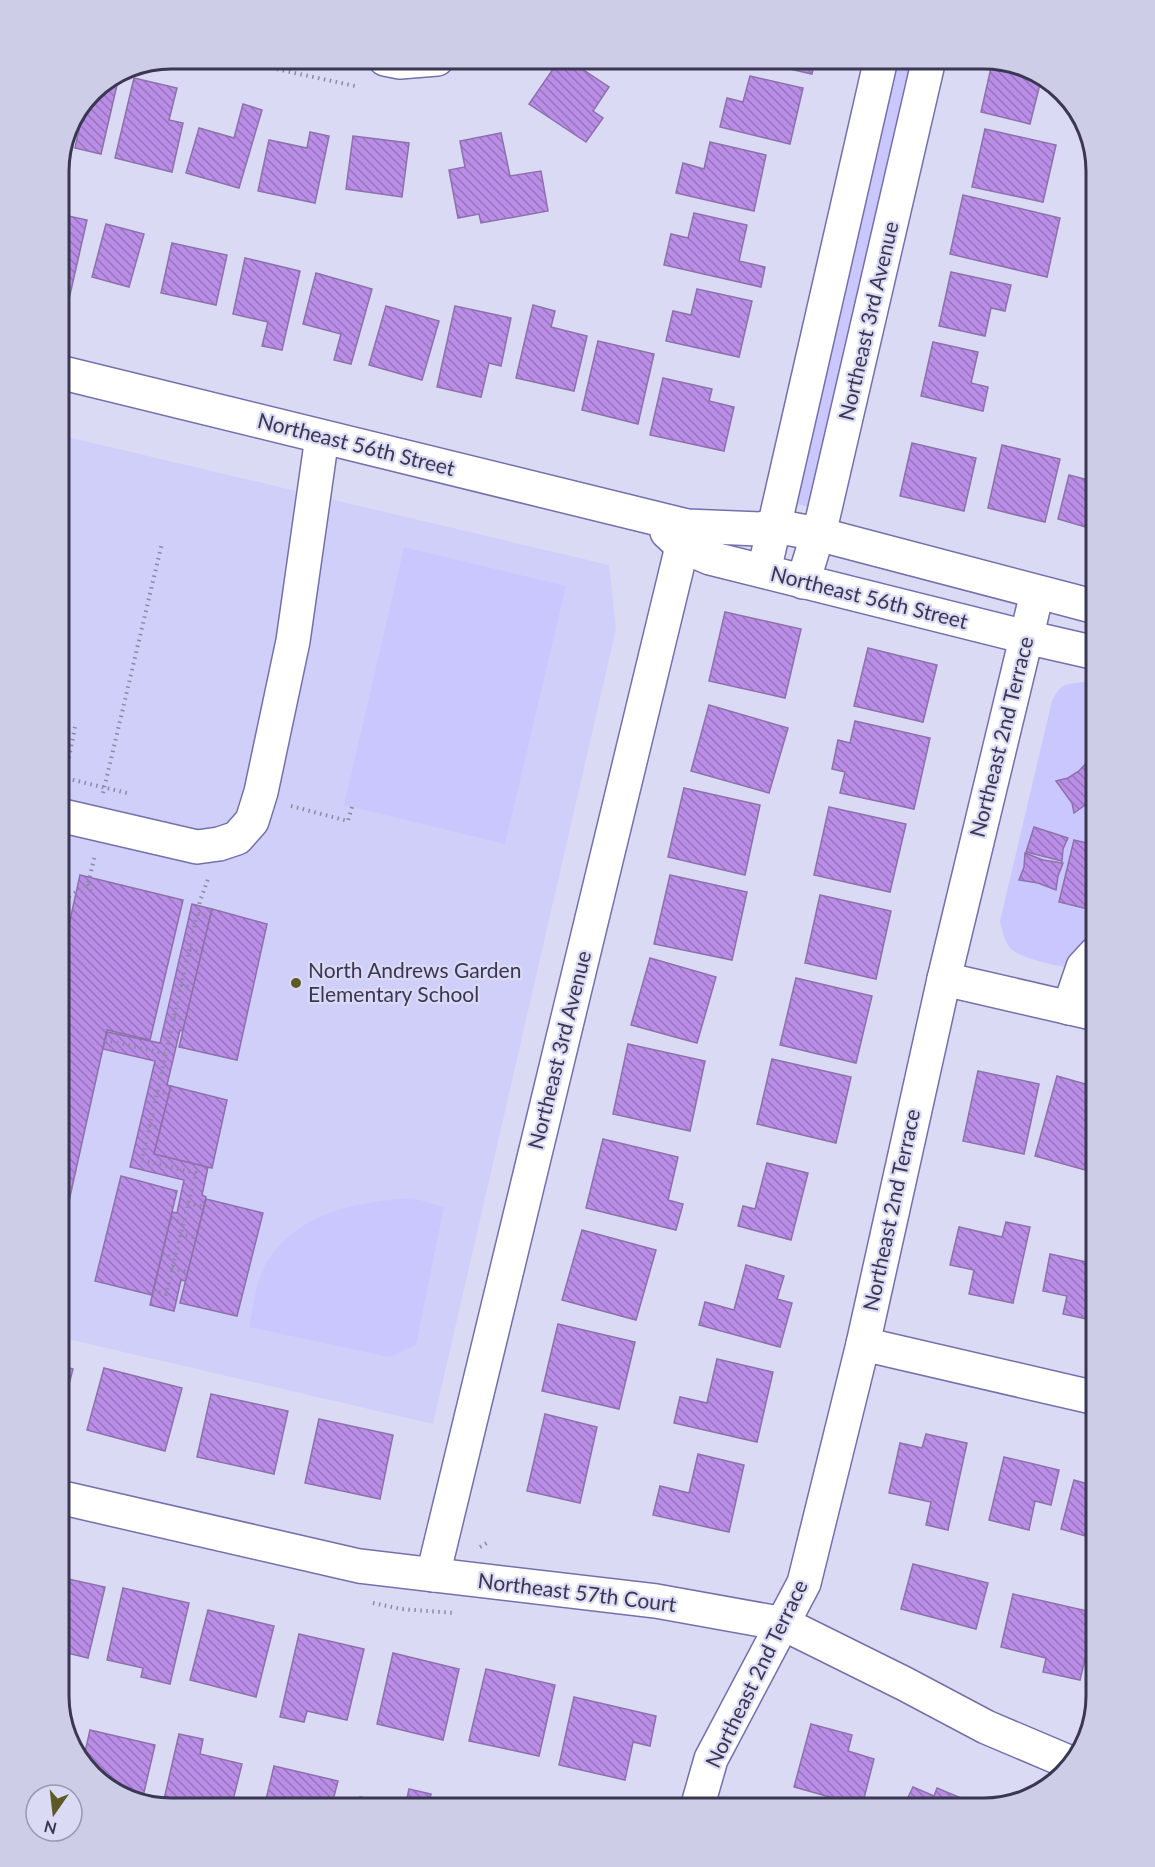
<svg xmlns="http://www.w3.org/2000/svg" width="1155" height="1867" viewBox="0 0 1155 1867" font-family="Lato,sans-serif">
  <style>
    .built { fill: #d0cffa }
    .park { fill: #cac7fe }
    .building { fill: url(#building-back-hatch); stroke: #8d71aa; stroke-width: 1.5 }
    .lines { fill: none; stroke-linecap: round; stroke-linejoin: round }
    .minor-casing { stroke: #7470aa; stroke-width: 36 }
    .path { stroke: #8b8aa4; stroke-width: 4; stroke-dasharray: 1.5 4.5; stroke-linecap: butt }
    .minor { stroke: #fff; stroke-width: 33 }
    .poi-dot { fill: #5d5a27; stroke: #dadaf4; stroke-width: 2 }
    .labels { text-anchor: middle; stroke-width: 4.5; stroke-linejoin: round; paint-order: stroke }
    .street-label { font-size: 21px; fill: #393751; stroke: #dadaf4 }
    .poi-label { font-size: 21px; fill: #393751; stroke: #dadaf4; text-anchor: start }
    .rim { fill: none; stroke: #393751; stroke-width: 3 }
  </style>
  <defs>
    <pattern id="building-back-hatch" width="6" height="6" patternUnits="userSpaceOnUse" patternTransform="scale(1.5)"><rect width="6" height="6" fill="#ba8de7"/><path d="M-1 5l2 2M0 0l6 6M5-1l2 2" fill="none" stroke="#9874be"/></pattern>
  </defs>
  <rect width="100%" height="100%" fill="#dadaf4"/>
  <polygon class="built" points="59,435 609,565 616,629 433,1424 59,1337"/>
  <g class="park">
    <polygon points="892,59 919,59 815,509 791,502"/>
    <polygon points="404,547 566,586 505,844 344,805"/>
    <path d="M1085 682 1096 685V974C1077 969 1022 961 1010 948 1004 940 1002 930 1000 921L1052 701C1061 683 1065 684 1085 682Z"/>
    <path d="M413 1198 444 1207 416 1345 389 1357 249 1327C253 1309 255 1288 262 1272 290 1213 355 1202 413 1198Z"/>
  </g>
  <g class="building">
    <polygon points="560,59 567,59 609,87 593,111 603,118 586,142 529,104"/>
    <polygon points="746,59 815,59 812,74"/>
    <polygon points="993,59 1042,76 1030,124 981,112"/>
    <polygon points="750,76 803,88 790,144 720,127 727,98 743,102"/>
    <polygon points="134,78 177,88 169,120 183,123 172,172 115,158"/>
    <polygon points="105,82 117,85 101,154 75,148 79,130 74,129 92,91"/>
    <polygon points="243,104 262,110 239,188 186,173 199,128 234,138"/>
    <polygon points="985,129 1056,145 1043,202 972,187"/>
    <polygon points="310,132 329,136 315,203 258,191 269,140 307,148"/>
    <polygon points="501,133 510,176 541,171 548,211 481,223 479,214 458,218 449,170 465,167 460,141"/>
    <polygon points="353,136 409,143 402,197 346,189"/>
    <polygon points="710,142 766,155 754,211 676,193 683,163 704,169"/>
    <polygon points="963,195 1060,218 1047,277 950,254"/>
    <polygon points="694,213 747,225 739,261 765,267 761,287 664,265 671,234 688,238"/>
    <polygon points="59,214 87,220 69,299 59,297"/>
    <polygon points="106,224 144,234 129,287 92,277"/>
    <polygon points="172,243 227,255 216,305 161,293"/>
    <polygon points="245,258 300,271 282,350 262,346 268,322 233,314"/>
    <polygon points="951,272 1011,285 1005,311 991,308 985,336 939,326"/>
    <polygon points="316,273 372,289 351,364 334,360 341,334 303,324"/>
    <polygon points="697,289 752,301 739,357 666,341 673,311 691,315"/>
    <polygon points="533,305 555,311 551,327 587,336 574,391 516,378"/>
    <polygon points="386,306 439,321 422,380 369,365"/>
    <polygon points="455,306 511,318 501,366 489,363 481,397 437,387"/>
    <polygon points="598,341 654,354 638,424 582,410"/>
    <polygon points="933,342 978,352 971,383 988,387 983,411 921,396"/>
    <polygon points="663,378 712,389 709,401 734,407 724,451 650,435"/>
    <polygon points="912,443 976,458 964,511 900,496"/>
    <polygon points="1002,445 1060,459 1045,522 988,508"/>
    <polygon points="1069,475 1096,482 1096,530 1058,519"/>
    <polygon points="725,612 801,629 785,698 709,681"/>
    <polygon points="868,648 937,665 923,722 854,706"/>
    <polygon points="709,705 788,728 769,793 691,771"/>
    <polygon points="855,721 930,738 914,809 840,793 845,772 832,769 838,740 850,743"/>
    <polygon points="1088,761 1096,778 1096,797 1074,813 1072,803 1056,781 1068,778 1079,771"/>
    <polygon points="684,788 760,805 745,875 668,857"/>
    <polygon points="829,807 906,824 890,892 814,875"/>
    <polygon points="1034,827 1068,838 1063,849 1062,861 1026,852"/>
    <polygon points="1074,840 1096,845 1096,911 1059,902"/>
    <polygon points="1025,853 1043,860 1063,863 1058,876 1056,890 1038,883 1019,880 1024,867"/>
    <polygon points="80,875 183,900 150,1040 107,1030 59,1246 59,970"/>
    <polygon points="670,875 747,892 732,960 654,944"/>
    <polygon points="59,894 64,904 59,930"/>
    <polygon points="820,895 891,911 876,979 805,963"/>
    <polygon points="192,904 212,909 183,1031 180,1030 167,1085 171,1086 154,1154 208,1167 202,1195 206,1197 186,1281 181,1280 174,1311 150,1305 172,1212 177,1213 184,1180 130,1167 155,1061 103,1049 107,1032 160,1043"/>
    <polygon points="212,909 267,924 237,1060 179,1047"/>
    <polygon points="650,958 716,977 697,1043 631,1025"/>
    <polygon points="796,978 872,996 856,1063 780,1045"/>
    <polygon points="628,1044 705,1061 690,1131 613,1114"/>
    <polygon points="772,1059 851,1077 836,1143 757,1124"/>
    <polygon points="978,1071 1039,1084 1024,1154 963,1141"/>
    <polygon points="1057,1076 1096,1087 1096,1173 1035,1156"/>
    <polygon points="171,1086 227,1100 212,1168 154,1154"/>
    <polygon points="603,1139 678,1157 668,1200 683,1204 676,1230 586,1208"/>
    <polygon points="767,1163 808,1173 791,1240 738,1226 743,1206 755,1209"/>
    <polygon points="121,1176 177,1191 152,1295 95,1281"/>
    <polygon points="206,1199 263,1213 237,1316 180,1303"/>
    <polygon points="1006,1222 1030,1227 1013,1303 969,1294 974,1270 950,1265 959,1227 1002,1237"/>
    <polygon points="582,1230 656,1250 636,1320 562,1300"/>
    <polygon points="1050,1254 1096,1264 1096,1321 1063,1314 1067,1296 1043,1291"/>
    <polygon points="746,1265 784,1276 777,1299 792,1303 780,1347 699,1325 705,1302 734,1310"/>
    <polygon points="558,1324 635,1342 619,1409 542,1391"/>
    <polygon points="717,1359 773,1372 757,1442 674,1423 680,1397 707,1403"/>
    <polygon points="59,1365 73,1369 59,1422"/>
    <polygon points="104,1368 182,1388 165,1451 87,1430"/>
    <polygon points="211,1394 288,1411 274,1474 197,1457"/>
    <polygon points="545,1414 597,1427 580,1503 527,1491"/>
    <polygon points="319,1419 393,1435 380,1499 305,1483"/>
    <polygon points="926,1434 967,1443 948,1530 926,1525 931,1502 889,1493 900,1443 922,1448"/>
    <polygon points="698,1454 744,1465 729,1532 653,1515 660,1486 689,1493"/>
    <polygon points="1004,1457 1059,1470 1051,1505 1035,1501 1029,1530 989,1520"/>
    <polygon points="1074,1480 1095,1486 1096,1539 1061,1529"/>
    <polygon points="913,1564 988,1583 976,1629 901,1609"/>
    <polygon points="59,1577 105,1587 88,1658 59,1651"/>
    <polygon points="123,1588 189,1603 170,1684 141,1677 143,1668 107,1660"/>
    <polygon points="1013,1594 1096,1613 1080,1680 1043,1672 1046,1658 1001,1647"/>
    <polygon points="208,1610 274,1626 256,1697 190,1680"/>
    <polygon points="299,1634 364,1649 347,1720 307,1711 304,1722 280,1717"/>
    <polygon points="393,1653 459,1669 443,1740 377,1724"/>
    <polygon points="486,1669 555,1685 539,1756 469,1741"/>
    <polygon points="574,1697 656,1716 650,1746 633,1742 625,1780 559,1765"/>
    <polygon points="811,1724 852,1735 848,1751 874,1759 862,1806 794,1787"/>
    <polygon points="90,1730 155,1745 142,1801 109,1790 83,1761"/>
    <polygon points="179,1734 203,1739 200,1754 242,1764 231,1808 162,1808"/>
    <polygon points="274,1766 338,1781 331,1808 264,1808"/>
    <polygon points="913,1787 934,1796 937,1788 975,1804 973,1808 903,1808"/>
    <polygon points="409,1789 431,1794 428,1808 357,1808 360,1797 405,1808"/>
  </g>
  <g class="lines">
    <defs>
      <g id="minor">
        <polyline points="385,59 400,62 437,59"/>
        <polyline points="59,372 687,526 760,529 775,526 818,534 1096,607"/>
        <polyline points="667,532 682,546 710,558 1026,637 1096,653"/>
        <polyline points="764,571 881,59"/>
        <polyline points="803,582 823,517 929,59"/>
        <polyline points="59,815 197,847 219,844 237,838 252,821 261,792 293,641 322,437"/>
        <polyline points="944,979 1096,1014"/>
        <polyline points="1069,1008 1083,967 1096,953"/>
        <polyline points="863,1344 1096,1398"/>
        <polyline points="59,1497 359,1566 656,1601 784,1624 905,1684 986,1727 1071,1763"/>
        <polyline points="433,1575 687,526"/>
        <polyline points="697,1808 711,1759 804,1583 863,1344 944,979 1037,593"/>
      </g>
    </defs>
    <use href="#minor" class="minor-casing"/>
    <g class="path">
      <polyline points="230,59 355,86"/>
      <polyline points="75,727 65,778 131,794"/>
      <polyline points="103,793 162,543"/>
      <polyline points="291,806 348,821 352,807"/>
      <polyline points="88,884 92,894"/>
      <polyline points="59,903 88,884 95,855"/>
      <polyline points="198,914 210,917"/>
      <polyline points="190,950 202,952"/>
      <polyline points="181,985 193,988"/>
      <polyline points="174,1017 186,1019"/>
      <polyline points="105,1040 166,1054"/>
      <polyline points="157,1092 169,1094"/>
      <polyline points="149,1126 160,1128"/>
      <polyline points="188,1203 204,1207"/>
      <polyline points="171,1219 183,1223"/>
      <polyline points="180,1234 197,1238"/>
      <polyline points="162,1255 174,1258"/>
      <polyline points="172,1268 188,1272"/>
      <polyline points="153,1291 166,1294 196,1173 142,1160 200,901 208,879"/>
      <polyline points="480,1547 490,1541"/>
      <polyline points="373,1603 401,1609 455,1613"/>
    </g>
    <use href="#minor" class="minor"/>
  </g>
  <circle class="poi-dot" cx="296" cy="983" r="6"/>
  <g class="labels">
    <g class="street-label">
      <text transform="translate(869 321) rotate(-77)" y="7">Northeast 3rd Avenue</text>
      <text transform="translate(356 445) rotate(14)" y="7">Northeast 56th Street</text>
      <text transform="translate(869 598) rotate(14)" y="7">Northeast 56th Street</text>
      <text transform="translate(1002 737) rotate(-76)" y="7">Northeast 2nd Terrace</text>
      <text transform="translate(560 1050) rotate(-76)" y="7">Northeast 3rd Avenue</text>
      <text transform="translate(892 1210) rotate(-78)" y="7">Northeast 2nd Terrace</text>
      <text transform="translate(577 1593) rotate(7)" y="7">Northeast 57th Court</text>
      <text transform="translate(757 1674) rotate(-64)" y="7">Northeast 2nd Terrace</text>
    </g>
    <g class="poi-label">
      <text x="308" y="978">North Andrews Garden<tspan x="308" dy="24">Elementary School</tspan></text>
    </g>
  </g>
  <path d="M0 0H1155V1867H0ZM171 69H984A102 102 0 0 1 1086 171V1696A102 102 0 0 1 984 1798H171A102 102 0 0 1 69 1696V171A102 102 0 0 1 171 69Z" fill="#cdcde7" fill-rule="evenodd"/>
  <path class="rim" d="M171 69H984A102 102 0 0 1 1086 171V1696A102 102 0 0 1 984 1798H171A102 102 0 0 1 69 1696V171A102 102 0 0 1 171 69Z"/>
  <g transform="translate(54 1813) rotate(194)"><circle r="28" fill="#dadaf4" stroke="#9a99b3" stroke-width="1.5"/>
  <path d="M0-4.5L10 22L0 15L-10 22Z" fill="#5d5a27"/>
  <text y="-9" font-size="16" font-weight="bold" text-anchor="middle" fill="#393751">N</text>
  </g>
</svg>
